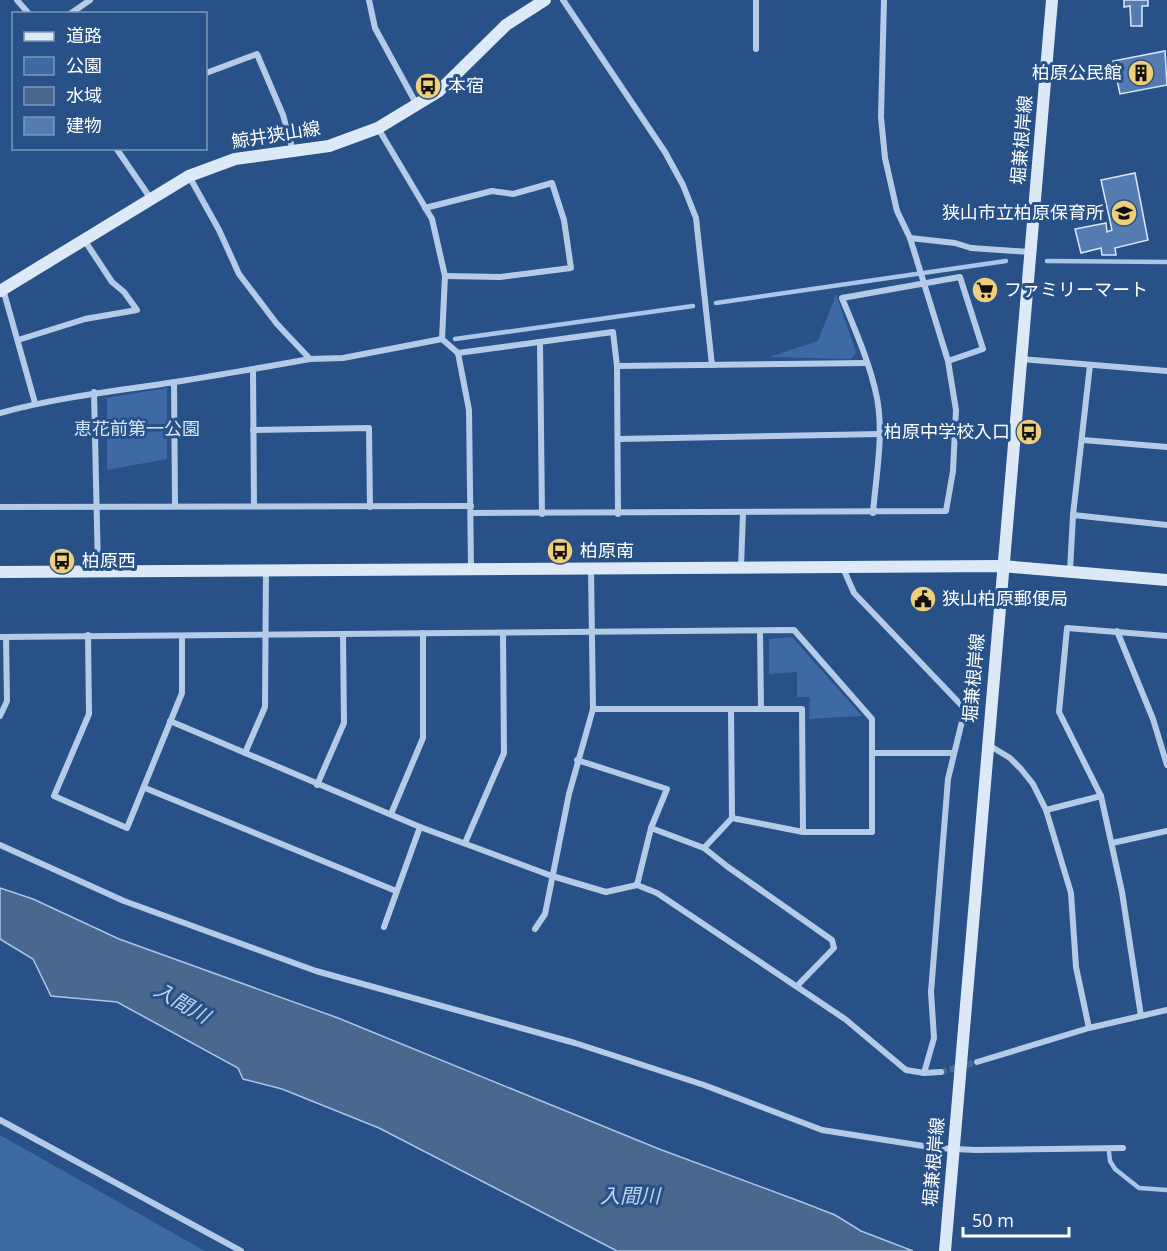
<svg xmlns="http://www.w3.org/2000/svg" width="1167" height="1251" viewBox="0 0 1167 1251" font-family="'Open Sans','Noto Sans JP',sans-serif">
  <style>
    .green { fill: #3d6aa4 }
    .water { fill: #4a678e; stroke: #a9c6e9; stroke-width: 1.5 }
    .lines { fill: none; stroke-linecap: round; stroke-linejoin: round }
    .stream { stroke: #a9c6e9; stroke-width: 4.5 }
    .building { fill: #557cb1; stroke: #d8e6f7; stroke-width: 1.5 }
    .street-tunnel { stroke: #486b9a; stroke-width: 6; stroke-dasharray: 6 3; stroke-linecap: butt }
    .street { stroke: #b4cbe8; stroke-width: 6 }
    .secondary { stroke: #dee9f7; stroke-width: 12 }
    .labels { text-anchor: middle; stroke-width: 6; stroke-linejoin: round; paint-order: stroke }
    .poi-label { font-size: 18px; fill: #fff; stroke: #285188; text-anchor: start }
    .street-label { font-size: 18px; fill: #fff; stroke: #285188 }
    .park-label { font-size: 18px; fill: #d8e6f7; stroke: #285188 }
    .water-label { font-size: 20px; font-style: italic; fill: #c0d5f0; stroke: #285188 }
  </style>
  <rect width="100%" height="100%" fill="#285188"/>
  <g class="green">
    <polygon points="836,294 856,352 851,359 769,357 818,341"/>
    <polygon points="167,388 167,459 107,470 107,398"/>
    <polygon points="792,637 862,716 809,719 810,697 797,697 797,672 769,674 769,639"/>
    <polygon points="0,1135 205,1251 0,1251"/>
  </g>
  <polygon class="water" points="0,888 33,899 119,939 338,1018 659,1149 799,1201 835,1215 861,1231 913,1251 617,1251 379,1128 282,1089 243,1079 238,1068 117,1002 51,996 33,959 0,939"/>
  <g class="lines">
    <g class="stream">
      <polyline points="1047,261 1167,262"/>
      <polyline points="716,303 1006,261"/>
      <polyline points="455,339 693,306"/>
      <polyline points="1109,1152 1110,1161 1115,1169 1139,1188 1167,1190"/>
    </g>
  </g>
  <g class="building">
    <polygon points="1124,0 1148,0 1148,6 1142,6 1142,26 1131,26 1130,6 1124,7"/>
    <polygon points="1165,51 1167,85 1120,94 1113,61"/>
    <polygon points="1135,173 1148,240 1115,248 1116,255 1102,255 1101,248 1081,253 1075,229 1106,223 1107,232 1112,230 1101,180"/>
  </g>
  <g class="lines">
    <polyline class="street-tunnel" points="941,1072 977,1062"/>
    <g class="street">
      <polyline points="17,0 29,14"/>
      <polyline points="369,0 375,28 417,105"/>
      <polyline points="563,0 665,152 683,185 696,218 712,365"/>
      <polyline points="756,0 756,49"/>
      <polyline points="70,14 90,0"/>
      <polyline points="206,73 257,54 283,115 293,151"/>
      <polyline points="378,128 432,219 445,276 442,339 458,353 469,410 471,569"/>
      <polyline points="116,148 151,199"/>
      <polyline points="189,176 219,230 239,274 277,324 310,359 343,358 442,339"/>
      <polyline points="425,208 492,191 513,194 552,183 564,220 571,268 500,277 445,276"/>
      <polyline points="910,238 955,243 971,248 1030,252"/>
      <polyline points="3,289 35,403"/>
      <polyline points="18,340 85,319 137,310 124,292 112,282 85,241"/>
      <polyline points="540,342 542,514"/>
      <polyline points="458,353 613,332 617,366 618,514"/>
      <polyline points="1021,359 1167,371"/>
      <polyline points="617,366 867,363"/>
      <polyline points="253,369 254,505"/>
      <polyline points="174,382 175,504"/>
      <polyline points="94,392 98,570"/>
      <path d="M0 413C58 397 116 391 175 382 220 375 265 367 310 359"/>
      <polyline points="253,430 369,428 370,507"/>
      <polyline points="618,439 880,434"/>
      <polyline points="1083,440 1167,447"/>
      <polyline points="0,507 471,506"/>
      <polyline points="471,513 946,511 953,471 956,410 948,361 910,238 897,211 885,158 881,117 884,0"/>
      <path d="M873 513C876 475 884 435 877 398 870 363 855 330 842 298L960 277 983 349 948 361"/>
      <polyline points="1073,515 1167,525"/>
      <polyline points="741,567 743,513"/>
      <polyline points="843,568 854,593 965,709 948,779 931,992 934,1038 924,1073"/>
      <polyline points="1070,571 1073,515 1090,365"/>
      <polyline points="760,631 761,708"/>
      <polyline points="1117,631 1153,719 1167,765"/>
      <polyline points="88,635 89,714 54,796 127,828 182,693 182,636"/>
      <polyline points="0,637 794,630 872,719 872,832 803,832 732,818"/>
      <polyline points="593,709 802,709 803,832"/>
      <polyline points="0,716 7,701 6,637"/>
      <polyline points="170,721 420,827 552,876 606,892 637,885 657,893 845,1019 906,1070 924,1073 941,1072"/>
      <polyline points="987,744 1010,758 1021,769 1033,784 1046,810 1071,893 1076,967 1089,1028"/>
      <polyline points="245,753 265,707 266,570"/>
      <polyline points="872,753 954,753"/>
      <polyline points="577,760 667,789 651,828"/>
      <polyline points="317,785 344,723 343,634"/>
      <polyline points="145,788 396,891"/>
      <polyline points="1046,810 1101,796"/>
      <polyline points="391,814 423,738 423,633"/>
      <polyline points="465,843 504,753 503,633"/>
      <polyline points="1112,843 1167,831"/>
      <polyline points="0,845 124,901 316,971 575,1043 704,1085 822,1130 936,1148 975,1150 1123,1148"/>
      <polyline points="704,848 728,867 832,940 834,948 797,986"/>
      <polyline points="637,885 651,828 704,848 732,818 731,709"/>
      <polyline points="384,927 420,827"/>
      <polyline points="535,929 545,914 569,794 593,709 591,569"/>
      <polyline points="1141,1016 1122,892 1101,796 1059,712 1067,628 1167,636"/>
      <polyline points="977,1062 1089,1028 1167,1010"/>
      <polyline points="0,1120 241,1251"/>
    </g>
    <g class="secondary">
      <polyline points="0,291 189,176 235,159 329,146 378,128 439,91 506,25 545,0"/>
      <polyline points="0,572 1002,566 1167,580"/>
      <polyline points="945,1251 1052,0"/>
    </g>
  </g>
  <defs>
    <symbol id="building-disc" viewBox="-11 -11 22 22"><circle r="9.5" fill="#f0cf7b" stroke="#285188"/><path d="M-4-6H4V6H1V3H-1V6H-4ZM-2.5-4.3h1.7v1.8h-1.7ZM.8-4.3h1.7v1.8H.8ZM-2.5-1h1.7V.8h-1.7ZM.8-1h1.7V.8H.8Z" fill="#111"/></symbol>
    <symbol id="bus-disc" viewBox="-11 -11 22 22"><circle r="9.5" fill="#f0cf7b" stroke="#285188"/><path d="M-5-6H5V4H4V6H2V4H-2V6H-4V4H-5ZM-3.5-4V0h7V-4ZM-3.5 1.2v1.5H-2V1.2ZM2 1.2v1.5H3.5V1.2Z" fill="#111"/></symbol>
    <symbol id="school-disc" viewBox="-11 -11 22 22"><circle r="9.5" fill="#f0cf7b" stroke="#285188"/><path d="M0-5L7-2L0 1L-7-2ZM-4 1L0 2.5L4 1V4Q0 6-4 4Z" fill="#111"/></symbol>
    <symbol id="supermarket-disc" viewBox="-11 -11 22 22"><circle r="9.5" fill="#f0cf7b" stroke="#285188"/><path d="M-6-5.5h2.5l.6 2H6L4.5 2H-2.5L-4.4-4H-6ZM-1.5 3.2a1.3 1.3 0 1 0 .1 0ZM3 3.2a1.3 1.3 0 1 0 .1 0Z" fill="#111"/></symbol>
    <symbol id="civic-disc" viewBox="-11 -11 22 22"><circle r="9.5" fill="#f0cf7b" stroke="#285188"/><path d="M-.6-6.5H3V-4.5H.6V-3L4-1V1h2V6H-6V1h2V-1L-.6-3ZM-1.2 2.5V6h2.4V2.5Z" fill="#111"/></symbol>
  </defs>
  <g fill-rule="evenodd">
    <use href="#building-disc" x="1126" y="58" width="30" height="30"/>
    <use href="#bus-disc" x="413" y="71" width="30" height="30"/>
    <use href="#school-disc" x="1109" y="198" width="30" height="30"/>
    <use href="#supermarket-disc" x="970" y="275" width="30" height="30"/>
    <use href="#bus-disc" x="1014" y="417" width="30" height="30"/>
    <use href="#bus-disc" x="545" y="536" width="30" height="30"/>
    <use href="#bus-disc" x="47" y="546" width="30" height="30"/>
    <use href="#civic-disc" x="908" y="584" width="30" height="30"/>
  </g>
  <g class="labels">
    <g class="poi-label">
      <text x="1122" y="79" text-anchor="end">柏原公民館</text>
      <text x="448" y="92">本宿</text>
      <text x="1104" y="219" text-anchor="end">狭山市立柏原保育所</text>
      <text x="1004" y="296">ファミリーマート</text>
      <text x="1010" y="438" text-anchor="end">柏原中学校入口</text>
      <text x="580" y="557">柏原南</text>
      <text x="82" y="567">柏原西</text>
      <text x="942" y="605">狭山柏原郵便局</text>
    </g>
    <g class="street-label">
      <text transform="translate(276 135) rotate(-9)" y="6">鯨井狭山線</text>
      <text transform="translate(1022 140) rotate(-85)" y="6">堀兼根岸線</text>
      <text transform="translate(974 678) rotate(-85)" y="6">堀兼根岸線</text>
      <text transform="translate(934 1162) rotate(-85)" y="6">堀兼根岸線</text>
    </g>
    <g class="park-label">
      <text x="137" y="435">恵花前第一公園</text>
    </g>
    <g class="water-label">
      <text transform="translate(182 1003) rotate(30)" y="7">入間川</text>
      <text x="630" y="1203">入間川</text>
    </g>
  </g>
  <rect x="12" y="12" width="195" height="138" fill="#285188" stroke="#7e97b8" stroke-width="1.5"/>
  <rect x="24" y="32" width="30" height="9" fill="#dee9f7" stroke="#7e97b8" stroke-width="1.5"/>
  <text x="66" y="42" font-size="18" fill="#ffffff">道路</text>
  <rect x="24" y="57" width="30" height="18" fill="#3d6aa4" stroke="#7e97b8" stroke-width="1.5"/>
  <text x="66" y="72" font-size="18" fill="#ffffff">公園</text>
  <rect x="24" y="87" width="30" height="18" fill="#4a678e" stroke="#7e97b8" stroke-width="1.5"/>
  <text x="66" y="102" font-size="18" fill="#ffffff">水域</text>
  <rect x="24" y="117" width="30" height="18" fill="#557cb1" stroke="#7e97b8" stroke-width="1.5"/>
  <text x="66" y="132" font-size="18" fill="#ffffff">建物</text>
  <path d="M963 1227v9h106v-9" fill="none" stroke="#ffffff" stroke-width="3"/>
  <text x="972" y="1227" font-size="18" fill="#ffffff" stroke="#285188" stroke-width="4.5" paint-order="stroke">50 m</text>
</svg>
